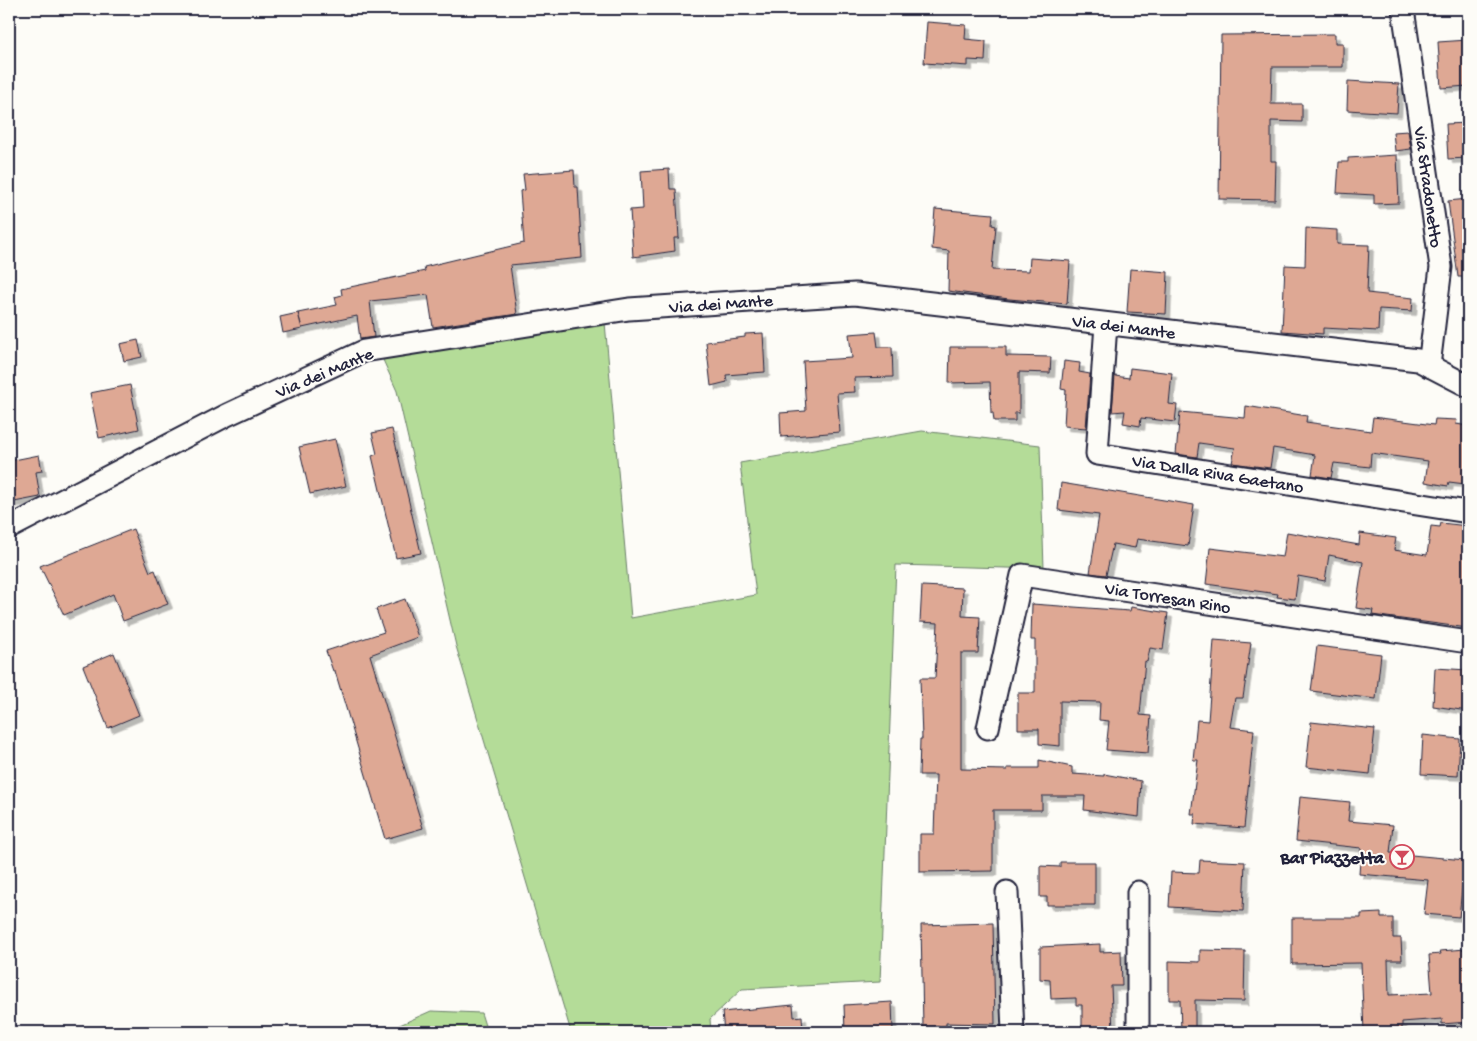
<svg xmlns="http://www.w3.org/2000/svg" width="1477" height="1041" viewBox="0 0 1477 1041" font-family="'Gochi Hand',sans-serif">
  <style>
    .green { fill: #b4dc98; stroke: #6b7f6a }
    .building { fill: #dea894; stroke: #22223b; filter: url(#shadow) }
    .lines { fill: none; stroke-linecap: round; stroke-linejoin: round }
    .minor-casing { stroke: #22223b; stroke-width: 25 }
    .minor { stroke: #fdfcf7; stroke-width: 21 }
    .labels { text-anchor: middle; stroke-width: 4; stroke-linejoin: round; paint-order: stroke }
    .street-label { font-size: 18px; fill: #22223b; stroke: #fdfcf7 }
    .poi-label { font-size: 18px; font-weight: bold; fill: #22223b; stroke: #fdfcf7; text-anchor: end }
  </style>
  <defs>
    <filter id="shadow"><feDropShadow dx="4.5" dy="4.5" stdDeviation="0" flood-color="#0004"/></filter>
  </defs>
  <rect width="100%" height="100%" fill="#fdfcf7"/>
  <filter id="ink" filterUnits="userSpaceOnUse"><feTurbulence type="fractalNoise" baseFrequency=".02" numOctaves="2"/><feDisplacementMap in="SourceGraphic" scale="10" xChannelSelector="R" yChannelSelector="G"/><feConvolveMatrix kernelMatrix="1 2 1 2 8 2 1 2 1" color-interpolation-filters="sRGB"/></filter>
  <g filter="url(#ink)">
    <g class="green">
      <polygon points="604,311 631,618 756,595 740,463 922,431 1040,445 1044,569 896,565 880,982 742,989 710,1019 711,1032 571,1032 456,646 397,391 379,351"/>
      <polygon points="431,1011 481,1013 487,1032 384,1032"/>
    </g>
    <g class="building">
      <polygon points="927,22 966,25 965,39 986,41 985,61 968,60 968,66 924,63"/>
      <polygon points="1335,34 1335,43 1343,43 1343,67 1272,67 1271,104 1302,104 1302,122 1271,121 1271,161 1276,161 1275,200 1219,199 1221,35"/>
      <polygon points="1468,40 1468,86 1441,88 1438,42"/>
      <polygon points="1348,81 1399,84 1397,113 1347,110"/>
      <polygon points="1468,123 1468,158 1448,159 1446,124"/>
      <polygon points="1408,131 1411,149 1395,151 1393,132"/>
      <polygon points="1397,155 1399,203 1374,204 1374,195 1337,193 1339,162 1348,162 1348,158"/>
      <polygon points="669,169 670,189 676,189 679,238 674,238 675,251 633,257 630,210 643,209 641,171"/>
      <polygon points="574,170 575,187 578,187 582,258 510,265 517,314 433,327 428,295 370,301 374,337 360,339 357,316 302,328 298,313 337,305 335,297 342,295 341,289 425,271 424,267 524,243 520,191 525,190 523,174"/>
      <polygon points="1468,199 1468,277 1458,277 1448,201"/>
      <polygon points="935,209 993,214 992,225 996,226 992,270 1029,271 1030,258 1070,261 1067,304 1009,299 948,291 949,251 932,249"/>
      <polygon points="1306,228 1337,230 1337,244 1369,245 1367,293 1413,298 1412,311 1379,309 1378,331 1323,328 1323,334 1282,331 1285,265 1305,266"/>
      <polygon points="1130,269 1168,272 1166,314 1127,312"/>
      <polygon points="298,313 302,329 283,333 280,317"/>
      <polygon points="876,332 878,347 892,347 893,377 854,378 855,392 837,393 840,432 781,437 780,413 806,411 803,361 852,358 849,334"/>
      <polygon points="763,333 765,372 726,375 727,382 711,386 706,342 745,337 745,334"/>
      <polygon points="138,340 142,357 124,361 120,344"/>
      <polygon points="950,347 1006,347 1006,356 1051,357 1050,373 1019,372 1019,413 1015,413 1015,421 994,421 993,413 991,413 990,382 949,383"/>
      <polygon points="1064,361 1080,363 1079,372 1090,374 1086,428 1064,426 1066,390 1061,389"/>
      <polygon points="1130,368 1172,373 1169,404 1177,405 1175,422 1141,418 1140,426 1123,423 1125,411 1112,412 1115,376 1129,378"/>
      <polygon points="130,385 139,429 99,438 90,393"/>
      <polygon points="1246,406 1307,416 1306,422 1371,431 1373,417 1434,425 1435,419 1457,420 1456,424 1468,426 1468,462 1465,484 1449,482 1448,486 1425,482 1428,461 1371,453 1370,467 1334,463 1331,478 1312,475 1315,455 1273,448 1270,468 1232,463 1235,448 1199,443 1197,457 1176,454 1180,412 1245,418"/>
      <polygon points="392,429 421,553 396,558 372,456 377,454 372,433"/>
      <polygon points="335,439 346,486 310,494 299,447"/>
      <polygon points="39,455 42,471 36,472 40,497 9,503 9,461"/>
      <polygon points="1061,483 1194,505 1188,546 1137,539 1135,548 1113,544 1106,575 1090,573 1099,515 1058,510"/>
      <polygon points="1441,523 1468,526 1468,628 1372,615 1373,610 1356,608 1363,562 1329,555 1325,581 1298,576 1295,599 1277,597 1278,594 1206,584 1210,548 1283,557 1287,532 1359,545 1360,533 1396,538 1394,550 1427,555 1431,526 1440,527"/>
      <polygon points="133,529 150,572 155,570 168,604 123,621 113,594 64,615 40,566"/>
      <polygon points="922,586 963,588 962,616 980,617 978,653 961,653 961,769 1007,770 1007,768 1039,768 1039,760 1072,767 1072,774 1104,776 1104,774 1141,781 1139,817 1084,810 1085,796 1042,796 1042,810 993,810 993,871 920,872 920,834 934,834 936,775 919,775 920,739 922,739 920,678 935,678 938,623 920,622"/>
      <polygon points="405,599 418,637 370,655 423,828 385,839 335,671 333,671 326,651 384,632 376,609"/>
      <polygon points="1032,604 1130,611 1131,607 1168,613 1163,650 1150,648 1147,662 1145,661 1140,715 1151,716 1148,753 1106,750 1109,721 1099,720 1100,702 1060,701 1060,746 1039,744 1039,729 1018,729 1018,693 1035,693 1035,640 1031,640"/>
      <polygon points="1214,640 1251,643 1243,698 1235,698 1230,727 1254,730 1244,828 1194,824 1195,814 1191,814 1198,760 1193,760 1197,720 1208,721"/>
      <polygon points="1317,646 1381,654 1376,699 1311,691"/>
      <polygon points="114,653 139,715 108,728 83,666"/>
      <polygon points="1435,668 1468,670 1468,711 1433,706"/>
      <polygon points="1311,722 1375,729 1370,774 1306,767"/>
      <polygon points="1423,735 1460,739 1458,776 1421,774"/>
      <polygon points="1300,797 1350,802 1348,821 1393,825 1390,853 1465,860 1459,917 1424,914 1428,880 1359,874 1361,848 1296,841"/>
      <polygon points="1200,860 1245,862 1243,911 1169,907 1171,872 1199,873"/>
      <polygon points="1060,862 1095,862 1095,905 1047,905 1047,897 1040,897 1040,866 1060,867"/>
      <polygon points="1381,913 1381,918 1393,918 1393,938 1401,938 1402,960 1388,960 1389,995 1432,993 1429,955 1441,954 1440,951 1466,949 1468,959 1468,1022 1442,1024 1442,1019 1402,1022 1402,1029 1389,1030 1389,1032 1364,1032 1361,963 1292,964 1292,918 1361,918 1361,914"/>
      <polygon points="993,923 995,1024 946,1023 946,1026 923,1027 921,925"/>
      <polygon points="1100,944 1100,952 1121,951 1122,986 1111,986 1113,1032 1082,1032 1082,1005 1076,1005 1076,998 1051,999 1050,980 1040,979 1040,947"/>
      <polygon points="1200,950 1245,951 1244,1001 1195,1000 1195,1032 1181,1032 1180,1000 1169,1000 1169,961 1200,962"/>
      <polygon points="892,1002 893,1032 845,1032 844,1005"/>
      <polygon points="793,1005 794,1017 802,1016 803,1032 724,1032 722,1012"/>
    </g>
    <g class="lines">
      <defs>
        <g id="minor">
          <polyline points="1403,9 1441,267 1429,366"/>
          <polyline points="1106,324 1097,454 1468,512"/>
          <polyline points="9,528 227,415 364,351 629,309 855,294 1418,360 1468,386"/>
          <polyline points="988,728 1022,575 1468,642"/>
          <polyline points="1007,892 1013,1032"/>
          <polyline points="1138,892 1138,1032"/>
        </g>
      </defs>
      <use href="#minor" class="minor-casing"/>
      <use href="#minor" class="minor"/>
    </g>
  </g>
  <defs>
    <symbol id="bar-ring" viewBox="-11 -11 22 22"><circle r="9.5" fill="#fdfcf7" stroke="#d1495b" stroke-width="1.5"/><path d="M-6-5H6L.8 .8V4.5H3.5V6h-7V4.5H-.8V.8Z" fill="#d1495b"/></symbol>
  </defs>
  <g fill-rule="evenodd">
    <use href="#bar-ring" x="1388" y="843" width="28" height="28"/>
  </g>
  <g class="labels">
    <g class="street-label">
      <text transform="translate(1429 187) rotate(82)" y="6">Via Stradonetto</text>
      <text transform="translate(721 303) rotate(-4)" y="6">Via dei Mante</text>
      <text transform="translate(1124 326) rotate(7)" y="6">Via dei Mante</text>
      <text transform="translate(324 372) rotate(-23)" y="6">Via dei Mante</text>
      <text transform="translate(1218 473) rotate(9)" y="6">Via Dalla Riva Gaetano</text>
      <text transform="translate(1168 597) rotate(9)" y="6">Via Torresan Rino</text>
    </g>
    <g class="poi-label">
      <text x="1384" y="863">Bar Piazzetta</text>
    </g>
  </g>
  <rect width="1477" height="1041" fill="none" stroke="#fdfcf7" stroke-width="30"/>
  <rect x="15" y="15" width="1447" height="1011" fill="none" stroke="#22223b" stroke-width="2" filter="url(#ink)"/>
</svg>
